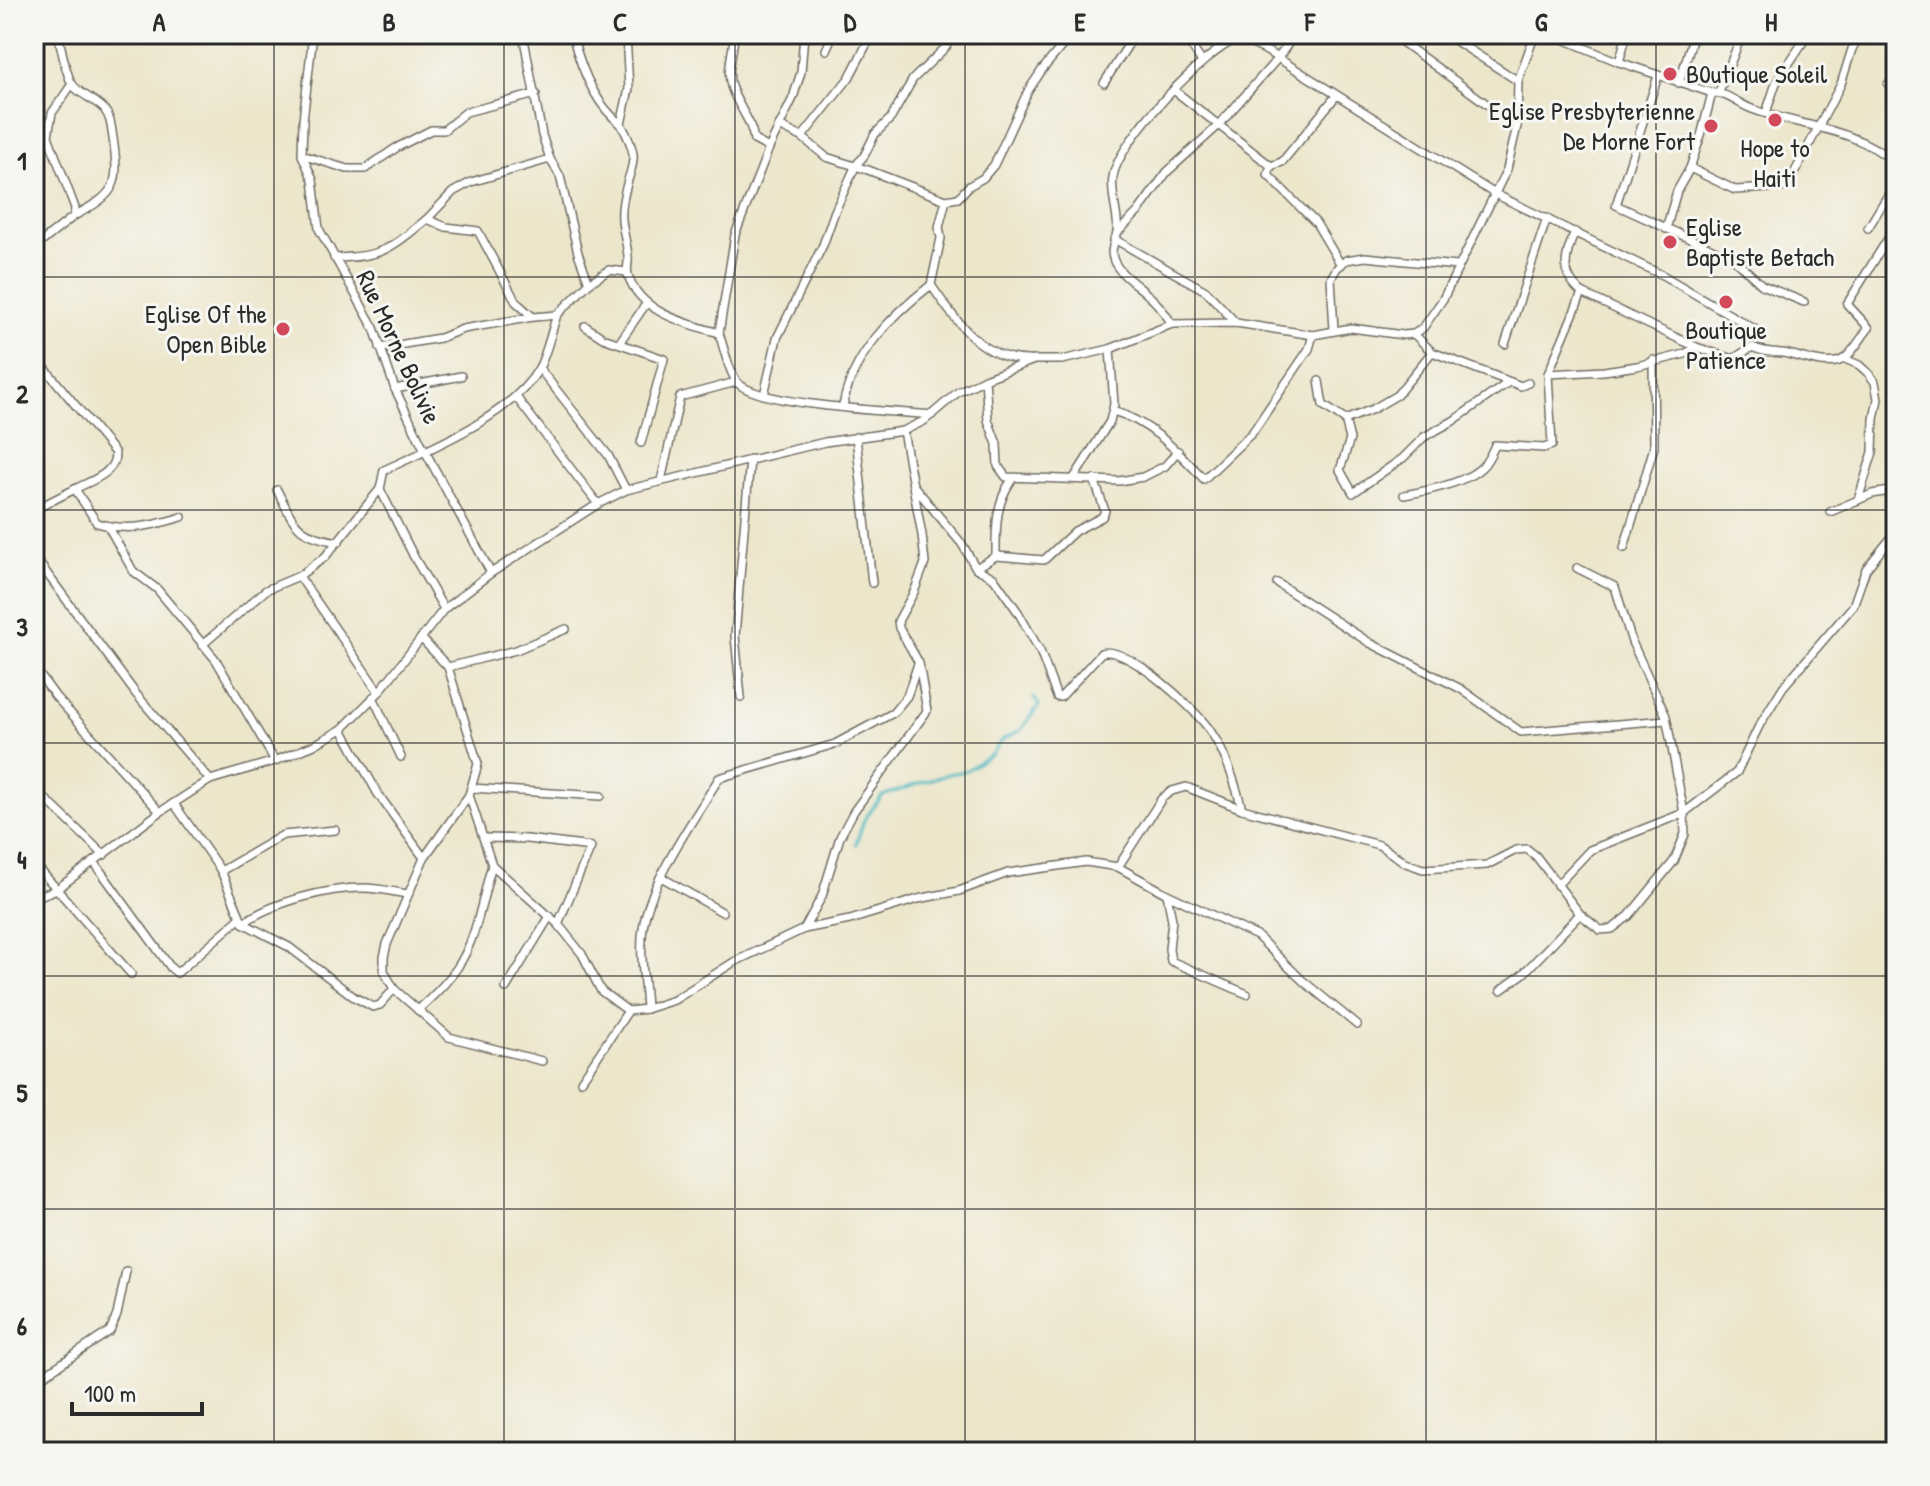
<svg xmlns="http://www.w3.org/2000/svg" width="1930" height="1486" viewBox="0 0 1930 1486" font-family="'Patrick Hand',sans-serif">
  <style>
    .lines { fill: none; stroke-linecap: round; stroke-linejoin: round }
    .stream { stroke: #4ab9c0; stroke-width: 3 }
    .street-casing { stroke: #6f6c63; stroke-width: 10 }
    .street { stroke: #fff; stroke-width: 7 }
    .grid { fill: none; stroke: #2b2b2b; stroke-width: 2; stroke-opacity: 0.55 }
    .poi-dot { fill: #d1495b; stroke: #f6f6f2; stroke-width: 3 }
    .labels { text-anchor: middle; stroke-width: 6; stroke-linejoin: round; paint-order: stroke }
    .poi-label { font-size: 26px; fill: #2b2b2b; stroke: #f6f6f2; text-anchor: start }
    .street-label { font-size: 26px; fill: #2b2b2b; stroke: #f6f6f2 }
    .neatline { fill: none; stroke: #2b2b2b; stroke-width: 3 }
    .grid-label { font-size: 26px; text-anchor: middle; font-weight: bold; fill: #2b2b2b }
  </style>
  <rect width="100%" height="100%" fill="#f6f6f2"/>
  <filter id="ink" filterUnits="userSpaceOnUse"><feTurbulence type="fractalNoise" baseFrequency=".0125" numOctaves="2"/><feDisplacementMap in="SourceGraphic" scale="16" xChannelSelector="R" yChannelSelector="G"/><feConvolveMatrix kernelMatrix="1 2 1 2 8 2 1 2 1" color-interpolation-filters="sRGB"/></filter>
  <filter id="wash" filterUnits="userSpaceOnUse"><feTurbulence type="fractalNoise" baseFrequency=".006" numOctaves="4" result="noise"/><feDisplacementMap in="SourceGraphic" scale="32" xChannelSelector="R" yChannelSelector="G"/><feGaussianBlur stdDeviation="1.8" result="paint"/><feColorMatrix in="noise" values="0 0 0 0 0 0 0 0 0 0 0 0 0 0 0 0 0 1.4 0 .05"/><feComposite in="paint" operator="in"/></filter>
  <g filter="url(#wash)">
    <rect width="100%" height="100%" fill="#ece6cb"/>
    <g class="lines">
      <polyline class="stream" points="856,844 864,820 882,796 948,774 965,771 992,754 1002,740 1021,730 1039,705 1034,698"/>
    </g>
  </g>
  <g filter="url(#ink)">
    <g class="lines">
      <defs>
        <g id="street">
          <path d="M58 34C62 49 64 68 71 82 76 93 95 99 104 109 111 118 111 126 113 138 120 186 117 193 74 216"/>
          <polyline points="313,34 303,120 302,155 313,180 319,229 374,328 395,389 425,451 491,573"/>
          <polyline points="523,34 542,135 550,159 560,176 578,253 589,283"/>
          <path d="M572 34C580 65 595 105 621 124"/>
          <path d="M626 34 629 89 621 124C643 164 630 161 623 201 619 224 626 235 628 256 629 262 626 269 628 275 640 313 685 323 719 333 723 345 730 377 739 384 764 406 893 411 932 415"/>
          <path d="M734 34C734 51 726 69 731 86 738 108 751 118 754 140L769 148"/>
          <polyline points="1193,34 1192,47 1202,62"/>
          <polyline points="1391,34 1517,126"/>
          <polyline points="1445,34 1518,81"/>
          <path d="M1551 34 1619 62 1712 93C1726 92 1738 104 1752 109 1800 127 1856 127 1896 164"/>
          <polyline points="894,41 897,34"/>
          <polyline points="826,50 833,34"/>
          <polyline points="1619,62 1627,34"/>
          <polyline points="1658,76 1616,205 1734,259 1762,285 1804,302"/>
          <polyline points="1104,83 1135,34"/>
          <polyline points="1679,83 1694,34"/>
          <polyline points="1888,84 1896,92"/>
          <polyline points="1175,91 1271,166 1282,162 1336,96"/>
          <polyline points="1719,92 1742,34"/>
          <polyline points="1766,113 1776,83 1805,39"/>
          <path d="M779 126 802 137 826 157 868 170 946 200 939 227 941 238 931 285C955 320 983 361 1029 360"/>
          <polyline points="802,137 849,78 872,34"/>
          <polyline points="302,155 347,169 365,169 396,148 431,130 444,130 466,112 536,94"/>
          <polyline points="1271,166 1268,175 1316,223 1341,265"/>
          <polyline points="1690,168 1735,190 1787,187 1841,84 1852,49 1860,34"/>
          <polyline points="946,200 958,198 969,186 983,178 994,165 1028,91 1042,70 1072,34"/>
          <polyline points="427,219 453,192 471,182 550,159"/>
          <polyline points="1868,228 1896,182"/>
          <polyline points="1666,229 1677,191 1690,168 1702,132 1712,93"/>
          <path d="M1575 232C1564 257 1560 275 1582 293L1696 347"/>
          <polyline points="1117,233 1138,212 1167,172 1218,126 1278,58 1295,34"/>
          <polyline points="1114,239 1206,291 1236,323"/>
          <polyline points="34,248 74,216 75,208 48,136 52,113 72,84"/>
          <path d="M334 258C383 257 390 249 427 219L446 227 478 231 516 302 533 317 557 315 589 283 609 270 627 272"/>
          <path d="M1172 324C1165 313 1159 304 1149 296 1138 285 1120 275 1114 261 1109 249 1115 244 1117 232 1120 220 1110 195 1113 177 1118 141 1205 50 1239 38L1265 50 1495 194 1664 276 1761 333"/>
          <polyline points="585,326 603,338 664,359 641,443"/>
          <polyline points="1334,330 1331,278 1337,268 1346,260 1365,257 1457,266"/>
          <polyline points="719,333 735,235 769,148 793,98 801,72 804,34"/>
          <polyline points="1414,334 1432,352 1521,386 1528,383"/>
          <polyline points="619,343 646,304"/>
          <polyline points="1505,344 1547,218"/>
          <polyline points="380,348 440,338 463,329 533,317"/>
          <path d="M34 355 115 453C116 474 90 481 75 489"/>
          <polyline points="1845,359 1859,365 1868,373 1875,382 1878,399 1874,419 1873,452 1858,500"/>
          <polyline points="539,368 608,455 626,490"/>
          <path d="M1548 374 1604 371 1637 366 1685 354 1696 347 1733 359 1752 347C1763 352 1771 352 1783 353 1798 355 1830 370 1845 358 1854 351 1862 336 1869 328L1847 304 1896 226"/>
          <polyline points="985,379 988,420 997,444 998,466 1006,477 1119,481 1143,477 1165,466 1178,451"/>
          <polyline points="1319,381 1323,405 1345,420 1350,439 1340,470 1353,493 1403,458 1424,437 1453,421 1509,382"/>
          <polyline points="395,389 461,376"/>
          <polyline points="764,395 777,338 823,245 835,211 856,165 864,156 875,134 891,118 913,79 946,47 952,34"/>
          <polyline points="516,397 598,504"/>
          <path d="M843 406C852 355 891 316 931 285"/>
          <path d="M1113 411C1151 422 1177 451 1204 479L1252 433 1309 349 1313 335"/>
          <polyline points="1345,420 1373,409 1397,395 1432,352"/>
          <polyline points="856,437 872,583"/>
          <polyline points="1074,478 1110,421 1114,404 1110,349"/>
          <polyline points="661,481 680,397 736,382"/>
          <path d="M913 485 962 544 976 568 994 578 1018 612 1040 651 1057 697H1061L1101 653C1126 644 1194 708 1209 729 1226 753 1235 781 1242 809"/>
          <polyline points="380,489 414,557 444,609"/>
          <path d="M277 490C296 527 296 535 339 542"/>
          <path d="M1404 495C1427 491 1466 483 1482 467 1488 461 1492 452 1495 445L1544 448 1552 445 1548 374 1582 293"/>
          <path d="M34 510 75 489 97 523C128 532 152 526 182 517"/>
          <polyline points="1830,512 1872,494 1896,490"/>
          <polyline points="108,526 133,571 157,589 216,660 275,761"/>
          <polyline points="1624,548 1654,447 1653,360"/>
          <polyline points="34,556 136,694 210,780"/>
          <polyline points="996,556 1044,560 1075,531 1102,517 1105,511 1094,479"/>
          <path d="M976 568 996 556C996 527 995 503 1013 478"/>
          <polyline points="299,576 379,692"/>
          <polyline points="1277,583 1370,643 1461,689 1521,732 1666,720"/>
          <polyline points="421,638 448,667 478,764 469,795 424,858 387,944 384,957 384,971 394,989 449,1037 542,1061"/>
          <path d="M202 645 266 590 299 576 325 557 380 489 384 470C432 448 513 415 539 368 547 353 551 332 557 315"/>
          <polyline points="34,667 55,696 160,812"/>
          <polyline points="448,667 516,650 566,629"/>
          <polyline points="373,697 401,757"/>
          <polyline points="741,697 735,636 750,459"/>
          <polyline points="342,729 378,794 424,858"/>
          <polyline points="34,788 104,855"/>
          <polyline points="471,788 601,796"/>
          <polyline points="469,795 492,865 558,924 582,954 601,991 628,1011 646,1009 674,1000 734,962 804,929 850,920 918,899 959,891 1008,873 1086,862 1118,867 1167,894 1257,936 1302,980 1357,1025"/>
          <polyline points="175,805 221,871 243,923 289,947 354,997 373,1007 380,1005 394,989"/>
          <polyline points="485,838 527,839 591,847 558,924"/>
          <polyline points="94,862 171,968 177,973 239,919"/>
          <polyline points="34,863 131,974"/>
          <polyline points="1118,867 1162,798 1172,791 1186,787 1242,809 1379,845 1406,863 1423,869 1487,865 1516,850 1527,849 1536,856 1580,914 1600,930 1612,929 1629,916 1674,861 1685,834 1684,813 1666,716 1632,642 1615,587 1577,568"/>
          <polyline points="221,871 283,835 335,830"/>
          <polyline points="661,877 722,912"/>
          <polyline points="1557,885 1590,850 1684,813 1737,772 1759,726 1783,687 1853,606 1866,569 1896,532"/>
          <polyline points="1167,894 1172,920 1169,949 1171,961 1247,994"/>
          <polyline points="34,898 57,889 160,812 210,780 275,761 314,745 342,729 379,692 444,609 491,573 598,504 626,490 825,442 903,431 924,421 958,392 985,379 1034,360 1062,360 1110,349 1172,324 1236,323 1313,335 1351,328 1403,335 1414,334 1423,328 1443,299 1507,169 1517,126 1518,81 1535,34"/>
          <path d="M243 923C273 902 327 888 364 888 379 888 394 892 408 894"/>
          <polyline points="804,929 822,896 840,837 854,811 927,711 919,663 899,628 898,621 914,592 925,563 922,535 903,431"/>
          <polyline points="506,988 550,916"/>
          <polyline points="1501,990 1523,974 1580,914"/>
          <path d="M646 1009C645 983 639 953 643 928 650 880 694 820 719 778L835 744 893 713 907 696 918 664"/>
          <path d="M418 1010C432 997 446 984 457 968 477 939 482 898 492 865"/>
          <polyline points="581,1081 628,1011"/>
          <polyline points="34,1382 110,1331 117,1315 126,1271"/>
        </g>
      </defs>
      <use href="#street" class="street-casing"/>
      <use href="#street" class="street"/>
    </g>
  </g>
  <path class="grid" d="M274 34V1452M504 34V1452M735 34V1452M965 34V1452M1195 34V1452M1426 34V1452M1656 34V1452M34 277H1896M34 510H1896M34 743H1896M34 976H1896M34 1209H1896"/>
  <g class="poi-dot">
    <circle cx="1670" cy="74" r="8"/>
    <circle cx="1775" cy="120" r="8"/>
    <circle cx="1711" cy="126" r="8"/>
    <circle cx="1670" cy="242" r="8"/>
    <circle cx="1726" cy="302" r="8"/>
    <circle cx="283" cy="329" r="8"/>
  </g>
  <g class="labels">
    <g class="poi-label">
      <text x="1686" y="83">B0utique Soleil</text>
      <text x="1695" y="120" text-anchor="end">Eglise Presbyterienne<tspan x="1695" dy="30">De Morne Fort</tspan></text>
      <text x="1775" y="157" text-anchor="middle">Hope to<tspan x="1775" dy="30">Haiti</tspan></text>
      <text x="1686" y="236">Eglise<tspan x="1686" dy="30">Baptiste Betach</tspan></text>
      <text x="267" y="323" text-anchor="end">Eglise Of the<tspan x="267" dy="30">Open Bible</tspan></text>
      <text x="1726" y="339" text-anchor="middle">Boutique<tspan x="1726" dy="30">Patience</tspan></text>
    </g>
    <g class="street-label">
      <text transform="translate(399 347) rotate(65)" y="9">Rue Morne Bolivie</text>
    </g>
  </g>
  <rect width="1930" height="1486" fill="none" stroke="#f6f6f2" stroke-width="88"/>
  <path d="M72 1402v12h130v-12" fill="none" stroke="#2b2b2b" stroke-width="4"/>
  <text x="84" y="1402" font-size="24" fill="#2b2b2b" stroke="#f6f6f2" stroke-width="6" paint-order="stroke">100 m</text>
  <rect x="44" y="44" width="1842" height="1398" class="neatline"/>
  <g class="grid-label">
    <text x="159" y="31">A</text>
    <text x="389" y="31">B</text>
    <text x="620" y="31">C</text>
    <text x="850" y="31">D</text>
    <text x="1080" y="31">E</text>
    <text x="1310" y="31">F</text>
    <text x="1541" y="31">G</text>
    <text x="1771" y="31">H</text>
    <text x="22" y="170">1</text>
    <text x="22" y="403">2</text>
    <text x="22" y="636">3</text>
    <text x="22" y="869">4</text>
    <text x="22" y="1102">5</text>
    <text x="22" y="1335">6</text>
  </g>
</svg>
